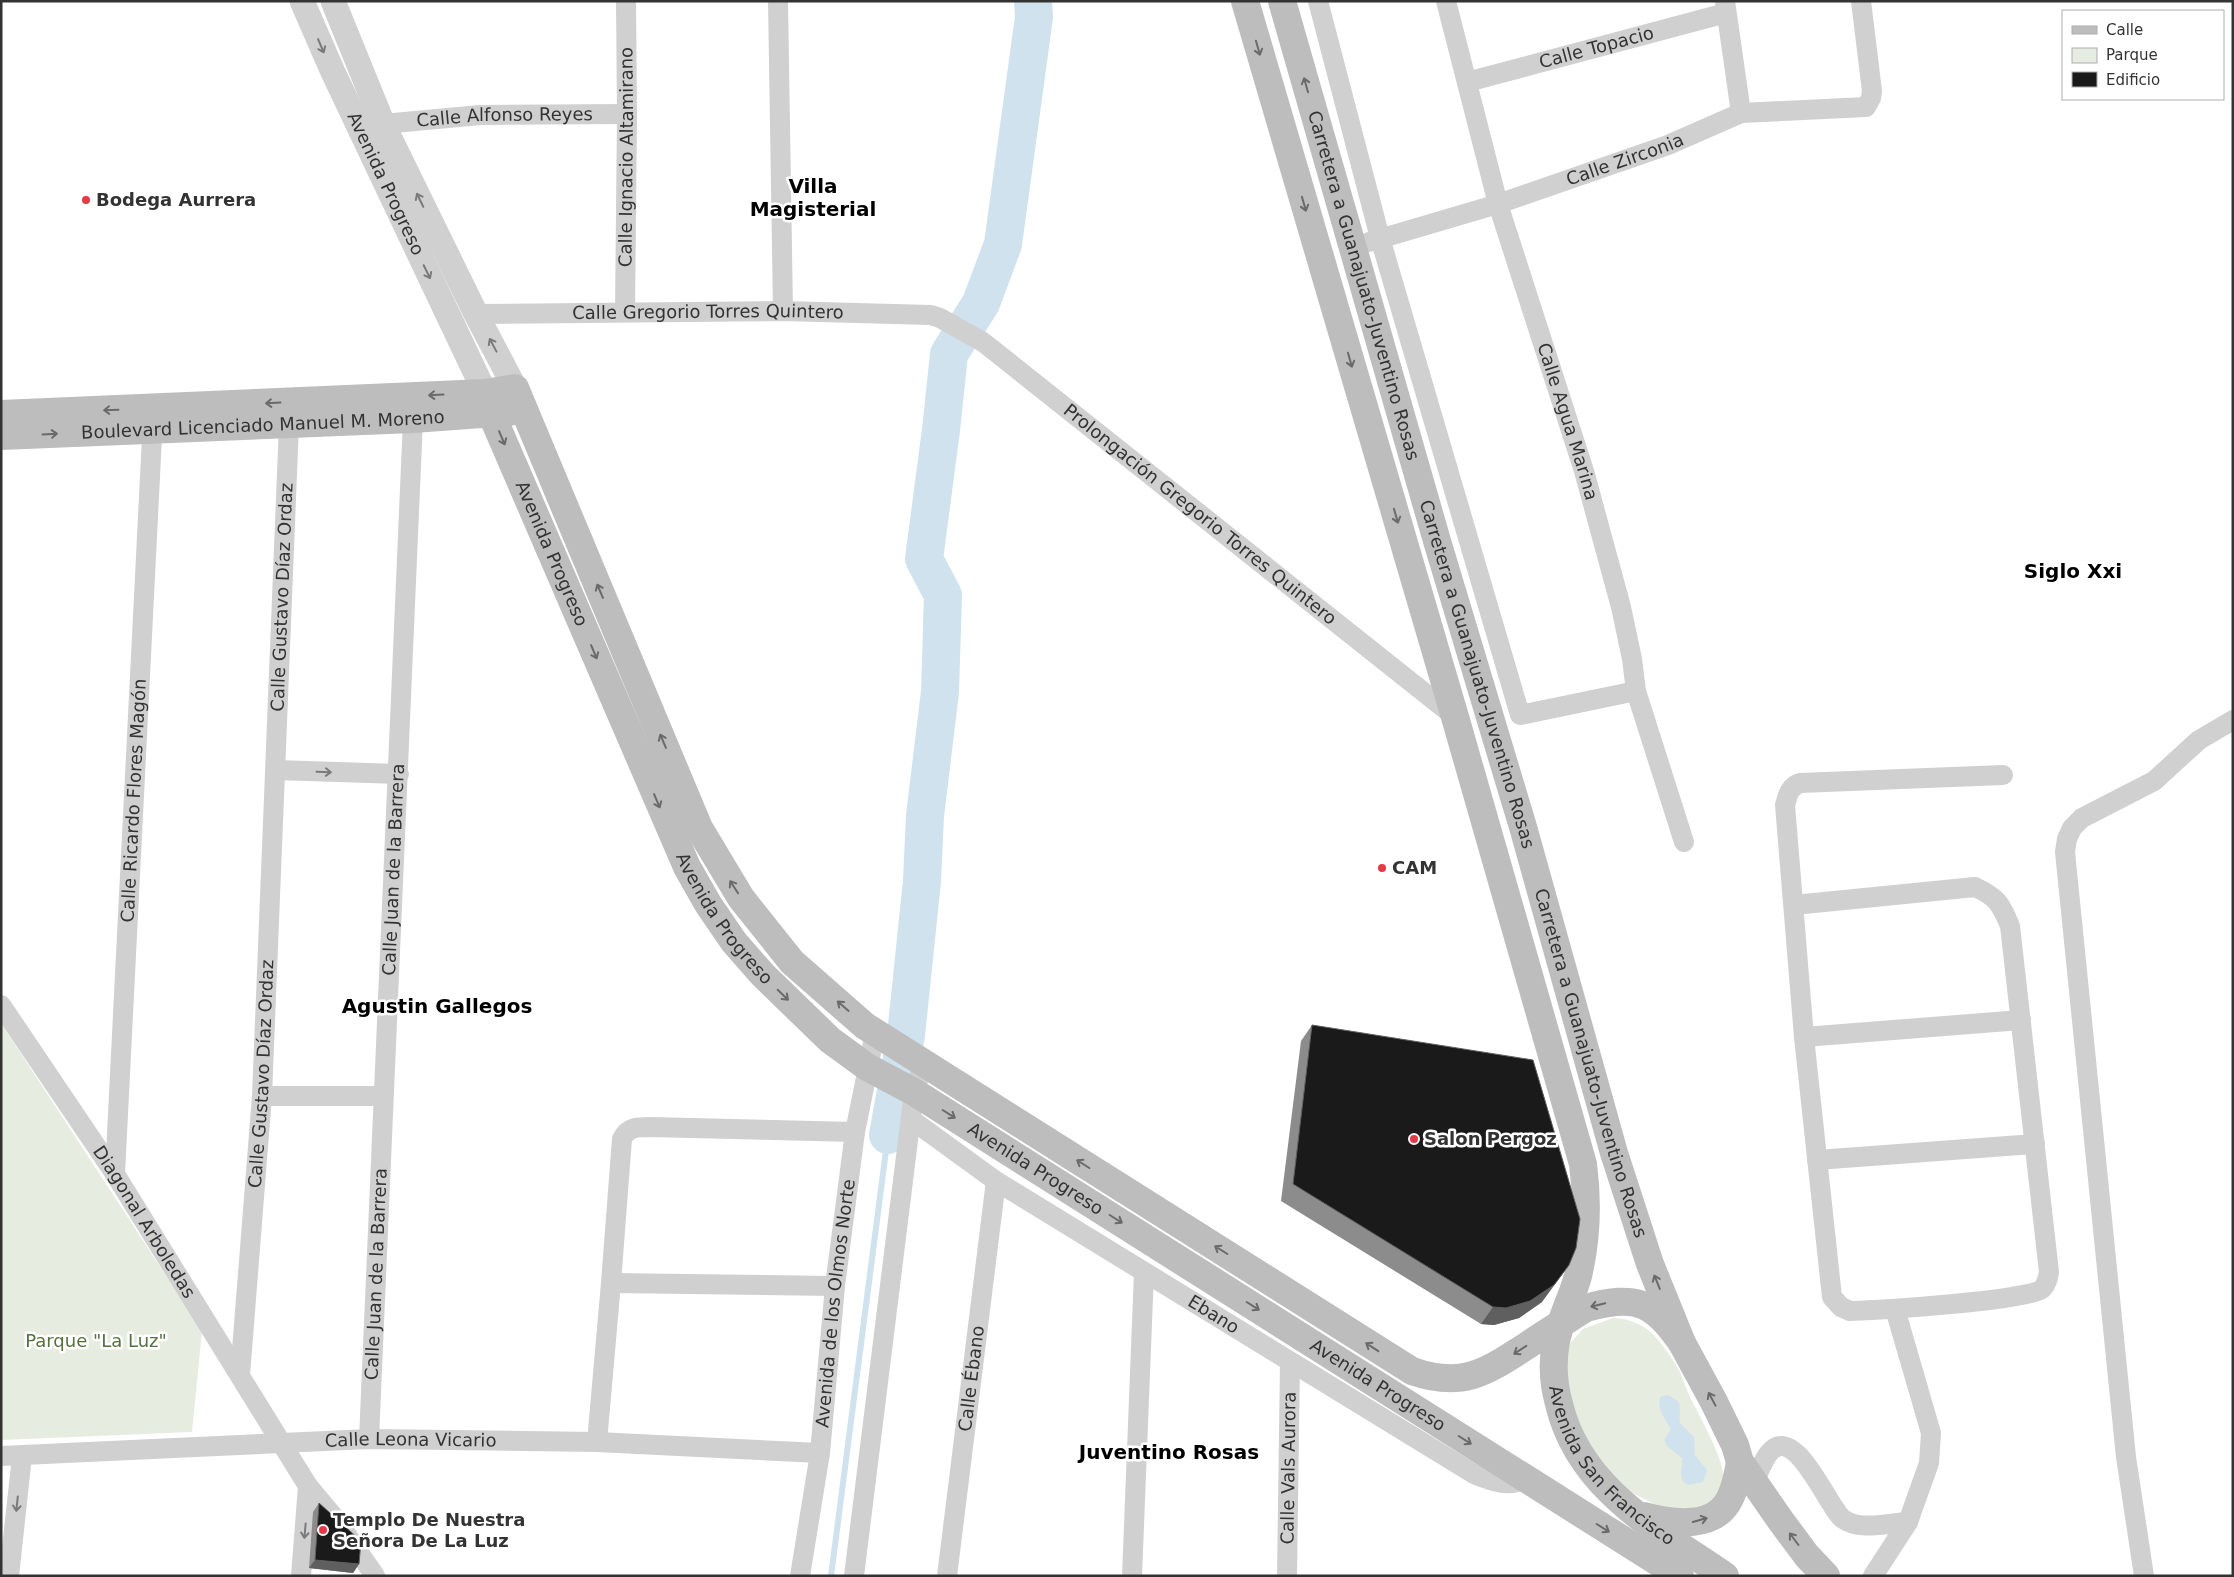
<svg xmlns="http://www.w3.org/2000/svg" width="2234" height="1577" viewBox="0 0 2234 1577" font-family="'DejaVu Sans',sans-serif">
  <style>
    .green { fill: #e6ecdf }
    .water { fill: #cfe2ee }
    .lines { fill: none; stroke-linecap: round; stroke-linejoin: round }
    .stream { stroke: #cfe2ee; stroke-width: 6 }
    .river { stroke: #cfe2ee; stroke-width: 38 }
    .minor { stroke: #d0d0d0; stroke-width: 20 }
    .tertiary { stroke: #d0d0d0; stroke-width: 25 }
    .secondary { stroke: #bdbdbd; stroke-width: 28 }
    .wall { fill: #8c8c8c }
    .shaded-wall { fill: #5f5f5f }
    .building { fill: #1a1a1a; stroke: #5f5f5f }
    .oneway { stroke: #7a7a7a }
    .oneway2 { stroke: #6a6a6a }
    .poi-dot { fill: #e63946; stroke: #fff; stroke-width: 2 }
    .labels { text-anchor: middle; stroke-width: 5; stroke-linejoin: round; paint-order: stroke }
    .street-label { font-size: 18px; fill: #333; stroke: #fff }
    .poi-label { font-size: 18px; font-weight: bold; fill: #333; stroke: #fff; text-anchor: start }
    .park-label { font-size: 18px; fill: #56703f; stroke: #fff }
    .quarter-label { font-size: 20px; font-weight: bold; fill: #000; stroke: #fff }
  </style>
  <rect width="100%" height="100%" fill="#fff"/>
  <g class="green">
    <polygon points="1,1023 202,1331 192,1432 1,1440"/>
    <path d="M1613 1318C1623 1318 1637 1322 1645 1328 1659 1337 1670 1356 1679 1370 1683 1378 1685 1387 1689 1395 1698 1415 1728 1463 1723 1484 1719 1500 1702 1508 1690 1514L1656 1505 1617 1485 1571 1420 1563 1362 1570 1343 1583 1329Z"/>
  </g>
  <path class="water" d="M1667 1395C1686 1402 1678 1409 1680 1423L1694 1437 1695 1455 1707 1470 1703 1482 1688 1485C1677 1479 1683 1469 1682 1458L1667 1446 1664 1440 1671 1429C1665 1418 1657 1411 1660 1397Z"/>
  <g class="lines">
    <polyline class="stream" points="831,1576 888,1135"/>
    <polyline class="river" points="888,1135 906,1035 922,881 925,816 940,692 943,595 924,559 941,430 949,354 981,303 1003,244 1034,17 1033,1"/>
    <g class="minor">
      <polyline points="778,1 783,311"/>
      <polyline points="1318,1 1380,238 1520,715 1636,691"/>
      <path id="s1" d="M1446 1 1498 204 1584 471 1621 607 1632 659 1636 691 1684 842"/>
      <polyline points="1725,1 1741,113"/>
      <path id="s2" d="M1467 82 1726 13"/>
      <path id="s3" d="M383 124 480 115 627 114"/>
      <path id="s4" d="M1369 242 1498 204 1668 145 1741 113 1866 107 1871 98 1872 91 1861 1"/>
      <path id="s5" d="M625 312 627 114 626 1"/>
      <path id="s6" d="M476 314 783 311 931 315 940 318 983 342 1455 717"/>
      <polyline points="276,770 399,774"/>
      <path d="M1794 905 1975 887C1997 897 2001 904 2010 926L2049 1272C2048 1278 2047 1284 2042 1289 2027 1301 1878 1310 1850 1311L1841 1307 1832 1297 1804 1037 1785 805C1788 795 1789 787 1800 783L2003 775"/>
      <path id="s7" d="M1 1005 115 1174 308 1486 338 1522 375 1576"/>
      <polyline points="1804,1037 2021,1020"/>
      <polyline points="262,1096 383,1096"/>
      <path id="s8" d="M912 1120 996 1181 1474 1474C1489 1480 1510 1489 1524 1478"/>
      <polyline points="1817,1160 2035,1144"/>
      <path id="s9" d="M115 1174 153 417"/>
      <polyline points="611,1283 835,1286"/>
      <path id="s10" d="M240 1375 262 1096 289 424"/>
      <path id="s11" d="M369 1439 413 419"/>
      <path d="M597 1442 611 1283 622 1139C628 1127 637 1127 650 1127L855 1132"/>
      <path id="s12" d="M1 1456 369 1439 597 1442 820 1453"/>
      <path d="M1755 1481C1759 1472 1763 1460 1769 1453 1795 1421 1828 1508 1843 1519 1859 1531 1888 1523 1908 1522"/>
      <polyline points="9,1576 22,1456"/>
      <polyline points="301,1576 308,1486"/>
      <path id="s13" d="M800 1576 820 1453 835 1286 855 1132 875 1033"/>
      <polyline points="854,1576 914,1092 923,1065"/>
      <path id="s14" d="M947 1576 996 1181"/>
      <polyline points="1132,1576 1144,1272"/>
      <path id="s15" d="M1287 1576 1290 1362"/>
      <polyline points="1873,1576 1908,1522 1929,1463 1931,1433 1895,1309"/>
      <polyline points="2144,1576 2126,1457 2065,852 2067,839 2072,828 2082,818 2154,781 2199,740 2233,720"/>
    </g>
    <g class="tertiary">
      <path id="s16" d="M302 1 332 70 485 393"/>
      <polyline points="333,1 383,124 476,314 515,388"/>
    </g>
    <g class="secondary">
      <path id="s17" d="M1245 1 1455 717 1583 1164C1588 1202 1587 1238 1578 1276 1572 1298 1561 1318 1556 1341 1552 1363 1553 1383 1559 1404 1579 1489 1658 1530 1725 1576"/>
      <path id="s18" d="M1282 1 1437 541 1523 827 1614 1153 1650 1264 1682 1343 1714 1402 1735 1445 1740 1462 1781 1521 1807 1556 1826 1576"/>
      <path id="s19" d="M485 393 491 413 687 867 708 904 734 942 763 975 830 1040 867 1067 914 1092 1680 1576"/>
      <path d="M1 414 485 393 515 388 699 828 741 898 792 962 865 1026 1412 1371C1463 1389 1486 1372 1528 1345 1547 1332 1567 1320 1586 1308 1637 1294 1653 1302 1682 1343"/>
      <path id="s20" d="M1 436 413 419 509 412"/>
      <path d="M1644 1516C1673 1524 1717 1530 1731 1496 1736 1486 1738 1473 1740 1462"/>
    </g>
  </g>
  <g class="wall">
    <polygon points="1312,1025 1542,1302 1519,1318 1494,1325 1481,1324 1281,1201 1301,1041"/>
    <polygon points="319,1503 359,1564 353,1573 309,1568 313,1512"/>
  </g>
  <g class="shaded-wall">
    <polygon points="1569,1265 1542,1302 1519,1318 1494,1325 1481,1324 1493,1307"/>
    <polygon points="315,1560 359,1564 353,1573 309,1568"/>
  </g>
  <g class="building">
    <polygon points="1312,1025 1533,1060 1580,1219 1576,1248 1569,1265 1554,1285 1530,1301 1506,1308 1493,1307 1293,1184"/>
    <polygon points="319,1503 361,1541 359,1564 315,1560"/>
  </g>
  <defs><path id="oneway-shaft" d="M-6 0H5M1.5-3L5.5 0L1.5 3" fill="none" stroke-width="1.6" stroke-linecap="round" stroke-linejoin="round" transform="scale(1.25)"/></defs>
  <g class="oneway">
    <use href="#oneway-shaft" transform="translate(321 46) rotate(67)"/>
    <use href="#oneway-shaft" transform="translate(420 200) rotate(-116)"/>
    <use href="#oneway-shaft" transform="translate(427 272) rotate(64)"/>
    <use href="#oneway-shaft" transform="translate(493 345) rotate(-118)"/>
    <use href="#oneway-shaft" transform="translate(324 772) rotate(2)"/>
    <use href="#oneway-shaft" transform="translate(17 1504) rotate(96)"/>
    <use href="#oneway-shaft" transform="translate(305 1531) rotate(95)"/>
  </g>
  <g class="oneway2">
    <use href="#oneway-shaft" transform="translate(1258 48) rotate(74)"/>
    <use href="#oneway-shaft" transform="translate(1306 85) rotate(-106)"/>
    <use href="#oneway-shaft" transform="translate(1304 204) rotate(74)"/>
    <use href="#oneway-shaft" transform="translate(1350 360) rotate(74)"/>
    <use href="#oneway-shaft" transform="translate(436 395) rotate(177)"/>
    <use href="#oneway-shaft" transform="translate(273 403) rotate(177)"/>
    <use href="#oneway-shaft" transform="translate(111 410) rotate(178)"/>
    <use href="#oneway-shaft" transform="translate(50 434) rotate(-3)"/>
    <use href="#oneway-shaft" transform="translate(502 438) rotate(67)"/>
    <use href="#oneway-shaft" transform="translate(1396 516) rotate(74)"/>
    <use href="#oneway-shaft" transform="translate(600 591) rotate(-113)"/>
    <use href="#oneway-shaft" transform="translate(594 652) rotate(67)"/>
    <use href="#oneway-shaft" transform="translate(663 741) rotate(-113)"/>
    <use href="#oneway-shaft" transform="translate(657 801) rotate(67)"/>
    <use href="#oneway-shaft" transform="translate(734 887) rotate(-123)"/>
    <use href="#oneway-shaft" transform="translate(783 995) rotate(44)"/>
    <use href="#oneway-shaft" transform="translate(843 1006) rotate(-139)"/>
    <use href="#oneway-shaft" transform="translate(949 1114) rotate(32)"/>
    <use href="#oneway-shaft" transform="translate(1083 1164) rotate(-148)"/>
    <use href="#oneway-shaft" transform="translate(1116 1219) rotate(32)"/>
    <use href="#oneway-shaft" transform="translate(1221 1250) rotate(-148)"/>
    <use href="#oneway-shaft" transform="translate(1657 1282) rotate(-112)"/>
    <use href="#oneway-shaft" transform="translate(1598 1305) rotate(166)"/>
    <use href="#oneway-shaft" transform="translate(1253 1306) rotate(32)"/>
    <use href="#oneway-shaft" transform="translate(1372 1347) rotate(-147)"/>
    <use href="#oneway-shaft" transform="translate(1520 1350) rotate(147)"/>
    <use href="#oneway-shaft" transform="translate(1712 1399) rotate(-118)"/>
    <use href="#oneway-shaft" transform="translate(1465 1440) rotate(32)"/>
    <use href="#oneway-shaft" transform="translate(1700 1520) rotate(-16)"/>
    <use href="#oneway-shaft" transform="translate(1603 1528) rotate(32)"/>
    <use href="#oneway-shaft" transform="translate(1794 1539) rotate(-127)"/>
  </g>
  <g class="poi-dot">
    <circle cx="86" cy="200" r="5"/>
    <circle cx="1382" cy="868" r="5"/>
    <circle cx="1414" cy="1139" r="5"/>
    <circle cx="323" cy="1530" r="5"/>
  </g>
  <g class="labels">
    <g class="street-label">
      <text dy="6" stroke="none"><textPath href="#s2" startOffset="134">Calle Topacio</textPath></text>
      <text dy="6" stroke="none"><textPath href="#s3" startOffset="122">Calle Alfonso Reyes</textPath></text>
      <text dy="6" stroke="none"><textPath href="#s5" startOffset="155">Calle Ignacio Altamirano</textPath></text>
      <text dy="6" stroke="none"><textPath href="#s4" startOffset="269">Calle Zirconia</textPath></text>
      <text dy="6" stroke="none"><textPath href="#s16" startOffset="201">Avenida Progreso</textPath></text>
      <text dy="6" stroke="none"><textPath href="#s18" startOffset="296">Carretera a Guanajuato-Juventino Rosas</textPath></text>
      <text dy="6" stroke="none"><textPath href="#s6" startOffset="232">Calle Gregorio Torres Quintero</textPath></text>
      <text dy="6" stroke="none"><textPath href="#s1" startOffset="438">Calle Agua Marina</textPath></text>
      <text dy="6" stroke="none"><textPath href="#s20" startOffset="262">Boulevard Licenciado Manuel M. Moreno</textPath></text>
      <text dy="6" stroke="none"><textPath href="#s6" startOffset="791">Prolongación Gregorio Torres Quintero</textPath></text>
      <text dy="6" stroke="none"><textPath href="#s19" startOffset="174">Avenida Progreso</textPath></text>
      <text dy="6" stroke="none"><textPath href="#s10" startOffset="779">Calle Gustavo Díaz Ordaz</textPath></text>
      <text dy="6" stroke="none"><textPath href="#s18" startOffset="701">Carretera a Guanajuato-Juventino Rosas</textPath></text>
      <text dy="6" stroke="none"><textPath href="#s9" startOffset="374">Calle Ricardo Flores Magón</textPath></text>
      <text dy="6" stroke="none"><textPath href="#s11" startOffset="570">Calle Juan de la Barrera</textPath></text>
      <text dy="6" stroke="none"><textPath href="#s19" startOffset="579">Avenida Progreso</textPath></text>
      <text dy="6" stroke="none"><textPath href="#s18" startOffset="1106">Carretera a Guanajuato-Juventino Rosas</textPath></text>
      <text dy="6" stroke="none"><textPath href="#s10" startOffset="302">Calle Gustavo Díaz Ordaz</textPath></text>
      <text dy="6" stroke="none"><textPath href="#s19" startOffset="984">Avenida Progreso</textPath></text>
      <text dy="6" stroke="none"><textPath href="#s7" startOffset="260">Diagonal Arboledas</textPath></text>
      <text dy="6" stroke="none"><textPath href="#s11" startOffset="165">Calle Juan de la Barrera</textPath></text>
      <text dy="6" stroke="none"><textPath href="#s13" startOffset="275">Avenida de los Olmos Norte</textPath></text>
      <text dy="6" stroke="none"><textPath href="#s8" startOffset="359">Ebano</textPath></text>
      <text dy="6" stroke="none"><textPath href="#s14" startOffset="199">Calle Ébano</textPath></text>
      <text dy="6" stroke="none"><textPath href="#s19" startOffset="1389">Avenida Progreso</textPath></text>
      <text dy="6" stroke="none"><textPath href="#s12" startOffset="410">Calle Leona Vicario</textPath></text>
      <text dy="6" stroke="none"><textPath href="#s17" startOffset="1538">Avenida San Francisco</textPath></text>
      <text dy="6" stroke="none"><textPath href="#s15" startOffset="108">Calle Vals Aurora</textPath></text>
    </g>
    <g class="poi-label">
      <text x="96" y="206">Bodega Aurrera</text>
      <text x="1392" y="874">CAM</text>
      <text x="1424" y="1145">Salon Pergoz</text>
      <text x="333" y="1526">Templo De Nuestra<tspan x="333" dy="21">Señora De La Luz</tspan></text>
    </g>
    <g class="park-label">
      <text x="96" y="1347">Parque "La Luz"</text>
    </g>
    <g class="quarter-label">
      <text x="813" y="193">Villa<tspan x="813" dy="23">Magisterial</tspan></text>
      <text x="2073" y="578">Siglo Xxi</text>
      <text x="437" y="1013">Agustin Gallegos</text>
      <text x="1169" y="1459">Juventino Rosas</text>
    </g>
  </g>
  <rect width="2234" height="1577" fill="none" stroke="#333333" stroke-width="5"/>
  <rect x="2062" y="10" width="162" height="90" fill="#ffffff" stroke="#adadad"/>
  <rect x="2072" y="26" width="25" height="8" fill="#bdbdbd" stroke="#adadad"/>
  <text x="2106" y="35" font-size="15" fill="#333333">Calle</text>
  <rect x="2072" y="48" width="25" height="15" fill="#e6ecdf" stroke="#adadad"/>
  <text x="2106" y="60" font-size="15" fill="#333333">Parque</text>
  <rect x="2072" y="72" width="25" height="15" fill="#1a1a1a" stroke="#adadad"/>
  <text x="2106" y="85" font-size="15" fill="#333333">Edificio</text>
</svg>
